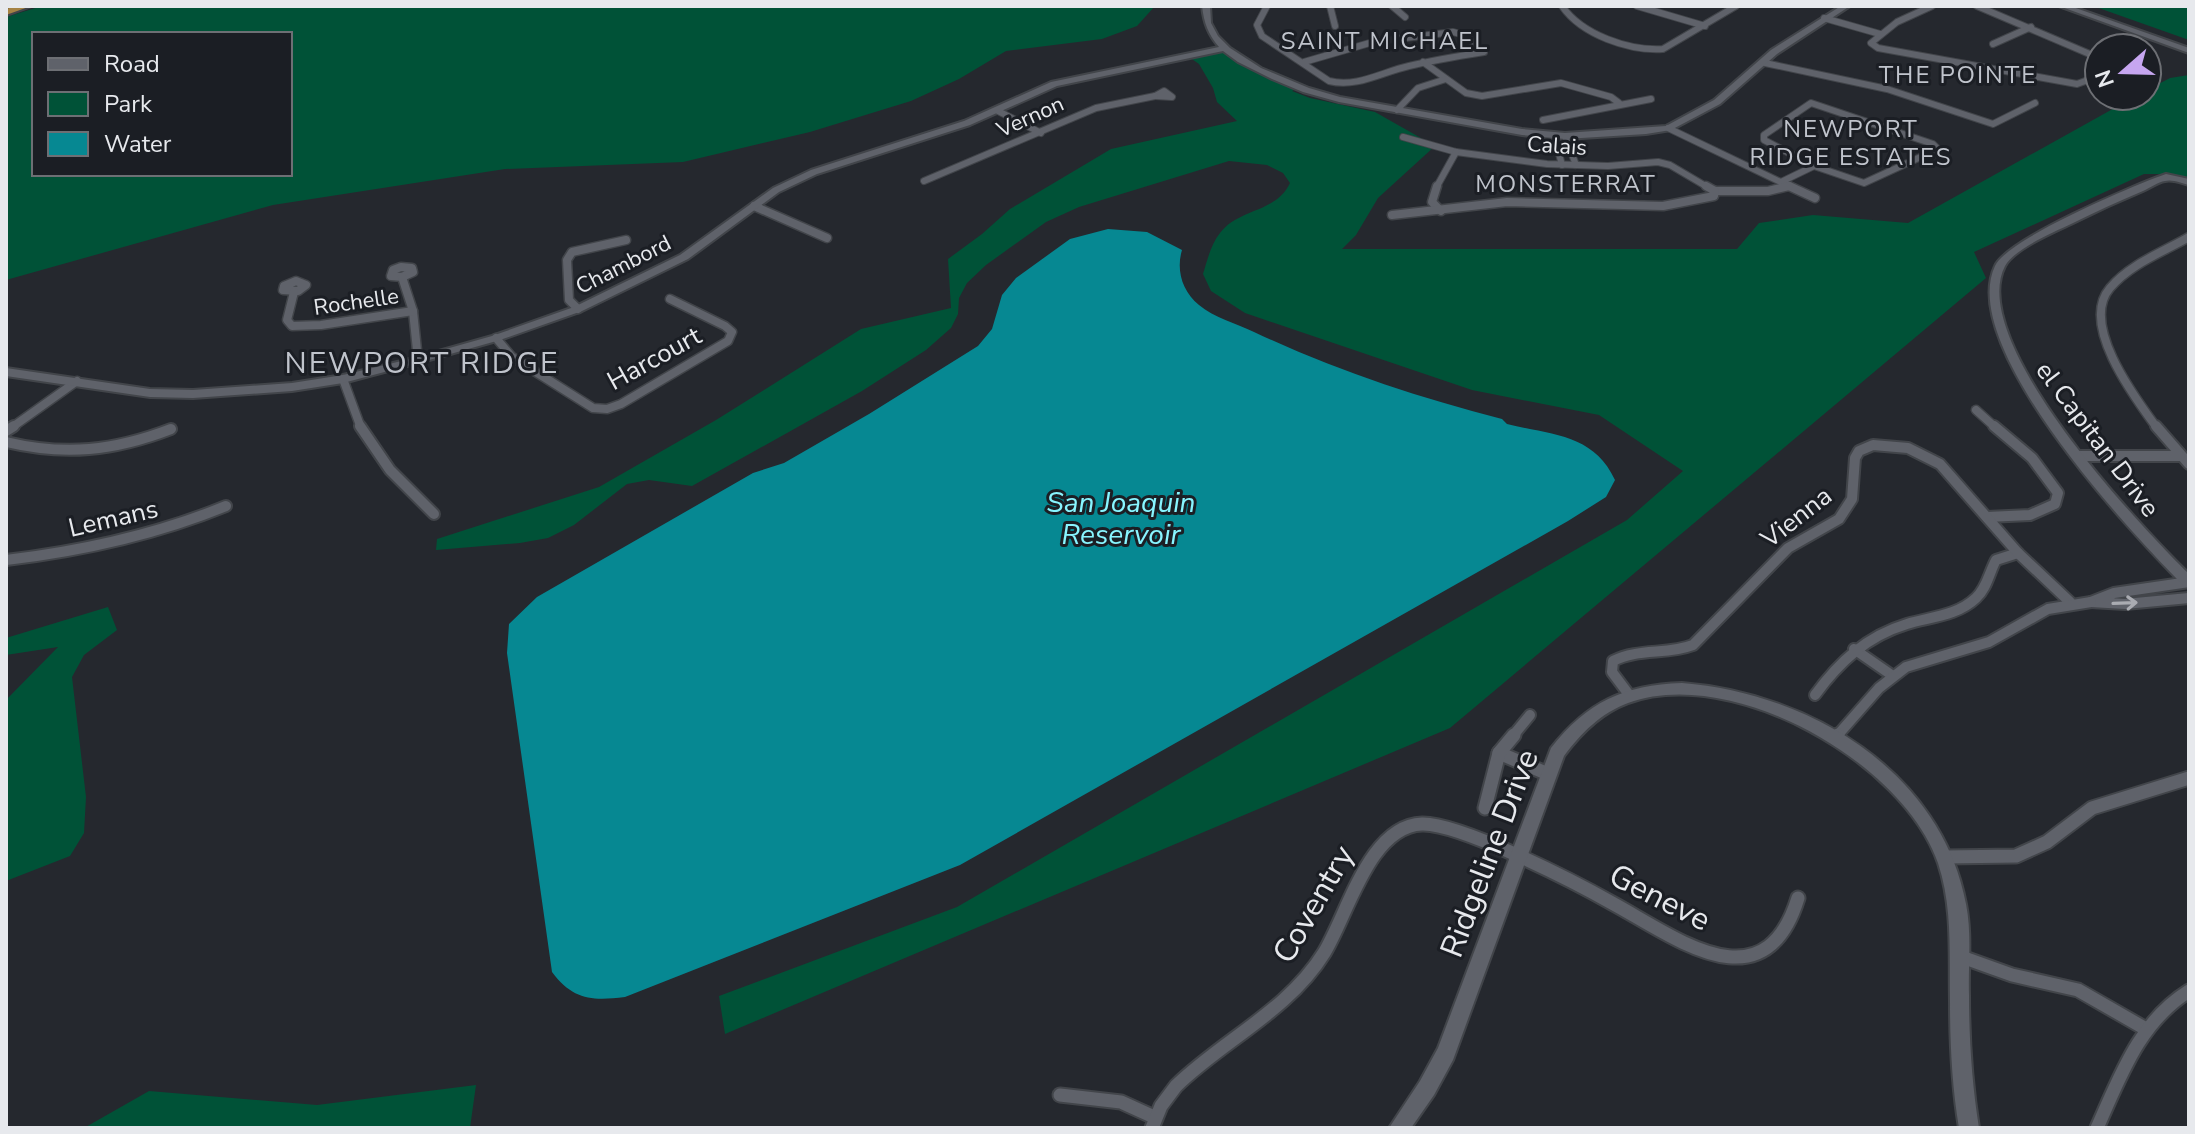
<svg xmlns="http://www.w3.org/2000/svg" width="2195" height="1134" viewBox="0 0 2195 1134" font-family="'Nunito Sans',sans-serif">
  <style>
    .green { fill: #005237; fill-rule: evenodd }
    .water { fill: #068892 }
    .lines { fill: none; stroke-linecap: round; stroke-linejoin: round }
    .street-far3-casing { stroke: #42454a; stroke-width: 8 }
    .street-far2-casing { stroke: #42454a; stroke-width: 11 }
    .street-far1-casing { stroke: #42454a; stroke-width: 14 }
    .street-casing { stroke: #42454a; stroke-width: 17 }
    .secondary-casing { stroke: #42454a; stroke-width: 4 }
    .highway-casing { stroke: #42454a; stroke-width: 4 }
    .street-far3 { stroke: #5f626a; stroke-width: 6 }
    .street-far2 { stroke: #5f626a; stroke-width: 8 }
    .street-far1 { stroke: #5f626a; stroke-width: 10 }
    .street { stroke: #5f626a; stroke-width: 13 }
    .secondary { fill: #5f626a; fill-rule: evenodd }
    .highway { fill: #a68344; fill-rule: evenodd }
    .oneway { stroke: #aaacb2 }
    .labels { text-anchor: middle; stroke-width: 6; stroke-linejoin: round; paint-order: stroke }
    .far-street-label { font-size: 22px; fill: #e7e9ed; stroke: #1b1e24 }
    .far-neighbourhood-label { font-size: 24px; letter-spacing: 2px; fill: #c0c4cc; stroke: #1b1e24 }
    .street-label { font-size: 26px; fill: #e7e9ed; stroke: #1b1e24 }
    .water-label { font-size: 28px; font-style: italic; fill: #88f5ff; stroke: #1b1e24 }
    .quarter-label { font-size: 30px; letter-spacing: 2px; fill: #c0c4cc; stroke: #1b1e24 }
    .near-street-label { font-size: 32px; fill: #e7e9ed; stroke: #1b1e24 }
  </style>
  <rect width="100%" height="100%" fill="#25282e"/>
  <g class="green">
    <path d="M42 6H1155L1137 26 1102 39 1006 51 959 79 911 101 810 132 683 162 505 169 273 205 6 280V17ZM290 34V174H34V34Z"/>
    <polygon points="2093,6 2189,6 2189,40"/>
    <path d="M1225 51 1266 77 1296 89 1292 91 1310 98 1375 112 1435 146 1378 198 1356 235 1342 249H1737L1759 223 1813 215 1908 223 2136 96H2147V90L2170 78 2189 75V181L2170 174H2144L1974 252 1986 278 1450 728 725 1034 719 996 957 907 1627 520 1683 471 1599 415 1472 390 1245 313 1211 291 1203 274C1207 261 1211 244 1220 233 1239 208 1276 213 1290 183L1283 173 1267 165 1229 161 1079 207 1046 222 986 265 967 283 959 298 958 314 951 328 926 350 862 391 692 486 649 480 627 484 574 525 548 538 520 543 436 550 437 539 599 487 716 420 861 329 951 308 948 259 982 234 1010 209 1111 149 1237 121 1217 102 1213 88 1199 64 1189 57Z"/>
    <polygon points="108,607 117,630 84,655 72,677 86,797 84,833 70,856 6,881 6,700 58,647 6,655 6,638"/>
    <polygon points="476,1085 470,1128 84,1128 149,1091 317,1105"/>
  </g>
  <path class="water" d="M1108 229 1147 232 1182 250C1176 270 1182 291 1199 305 1213 317 1237 324 1254 332 1335 370 1416 397 1502 419L1507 424C1552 435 1594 434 1615 480L1606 497 1568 521 960 865 625 997C592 1001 573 1000 552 972L507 653 509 624 537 597 753 473 784 463 869 414 978 346 992 329 1002 295 1016 278 1070 239Z"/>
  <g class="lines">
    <defs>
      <g id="street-far3">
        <path d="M1267 6 1257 25 1262 36 1329 81C1357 88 1382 72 1409 66 1434 60 1459 56 1484 52L1464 35 1453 32 1373 42 1304 62"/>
        <polyline points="1330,6 1335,26"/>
        <polyline points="1392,6 1405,17"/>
        <path d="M1562 6C1582 35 1629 51 1663 49L1736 6"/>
        <polyline points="1637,6 1705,26"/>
        <polyline points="1932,6 1897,22 1871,43 1878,48 2077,84 2099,76"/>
        <polyline points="1977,6 2099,58"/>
        <polyline points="1824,18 1880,34"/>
        <polyline points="1993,44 2031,27"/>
        <polyline points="1423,62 1466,93 1482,96 1561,83 1611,97 1619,103"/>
        <polyline points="1765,63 1887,89 1993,124 2035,103"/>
        <polygon points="1164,91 1172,97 1155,96"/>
        <polygon points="1811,103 1933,144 1938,149 1864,183 1814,166 1764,140 1764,135"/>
        <polyline points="1397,110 1418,88 1446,79"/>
        <polyline points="998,111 1041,133"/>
        <polyline points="1543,120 1651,99"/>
        <polyline points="1668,128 1793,188"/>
        <polyline points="1554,135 1562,165"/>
        <polyline points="1565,136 1576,165"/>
        <polyline points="1403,137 1456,152"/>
        <polyline points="1456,152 1547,164 1608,166 1658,162 1670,165 1709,188"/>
        <polyline points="924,181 1096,108 1155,96"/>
        <polyline points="1781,182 1814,166"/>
        <polyline points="1436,188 1456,152"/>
        <polyline points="1783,188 1789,186"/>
      </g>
      <g id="street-far2">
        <polyline points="1437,186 1432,202 1441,211"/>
        <polyline points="1789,186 1815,198"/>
        <polyline points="1715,191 1768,191 1789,186"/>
        <polyline points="754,206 827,238"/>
        <polyline points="1392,215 1507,202 1663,206 1714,196 1715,191 1706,186"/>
        <polygon points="401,267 412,268 413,272 402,277 391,276 393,270"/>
        <polyline points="402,277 413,311 418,360"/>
        <polygon points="296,281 306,285 298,291 283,290 284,286"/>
        <polyline points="294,292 287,320 292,326 321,325 413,311"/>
        <polyline points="578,309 569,300 567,260 572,252 626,240"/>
        <polyline points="496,338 512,357 593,408 607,409 621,404 728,341 732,332 725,326 670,299"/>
        <polyline points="343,379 361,428"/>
        <polyline points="1976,410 1996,428"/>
        <polyline points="11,428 77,381"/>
        <path d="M2157 428C2135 398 2079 324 2110 288 2130 264 2163 252 2189 237"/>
      </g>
      <g id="street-far1">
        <polyline points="360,426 390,470 434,514"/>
        <polyline points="2156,426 2189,464"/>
        <polyline points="6,431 14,426"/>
        <path d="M6 442C65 456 114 451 171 429"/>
        <polyline points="2079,456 2180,456"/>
        <polyline points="1987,517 2030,515 2055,504 2058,493 2032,458 1994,426"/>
        <path d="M6 560C82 551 155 535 226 506"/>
        <polyline points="2189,582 2114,593 2091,602 2125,604 2189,598"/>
        <polyline points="1854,649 1893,676"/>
        <path d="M1815 695C1839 662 1867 636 1907 624 1930 617 1957 616 1976 598 1987 588 1989 573 1996 560L2018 553"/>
        <path d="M1630 696 1612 672 1613 661C1638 648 1667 655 1693 645L1788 548 1839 519 1852 499 1855 458 1859 451 1873 445 1908 448 1940 464 2018 553 2070 602"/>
        <polyline points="1512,737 1530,715"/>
        <polyline points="1836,737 1879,688 1906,667 1989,642 2048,609 2091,602"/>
      </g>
      <g id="street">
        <polyline points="1835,738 1838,735"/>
        <polyline points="1499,753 1548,774"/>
        <polyline points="1485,808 1499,753 1514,735"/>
        <polyline points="1945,857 2016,856 2047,842 2092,808 2189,778"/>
        <polyline points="1959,956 2012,975 2078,990 2146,1029"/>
        <polyline points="1060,1095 1121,1102 1154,1117"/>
        <path d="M1152 1128 1161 1106 1176 1086C1223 1040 1288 1011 1324 953 1348 914 1369 826 1422 824 1460 823 1575 882 1612 903 1675 937 1764 1008 1798 898"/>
        <path d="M2097 1128C2120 1077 2139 1022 2189 991"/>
      </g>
      <g id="secondary">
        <path d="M1202 6H1210L1211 23 1218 36 1230 48 1261 68 1309 88 1340 97 1522 129 1565 133 1666 126 1714 100 1771 50 1841 6H1850L1777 54 1720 104 1671 130 1646 134 1565 139 1522 135 1339 102 1303 92 1272 79 1238 62 1223 51 1057 86 970 125 817 174 779 192 688 259 582 311 500 340 422 362 343 383 292 391 193 398 150 397 6 376V368L150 389 193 390 292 383 343 375 414 358 492 336 574 307 680 255 773 188 811 170 964 121 1051 82 1219 47C1208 34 1204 23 1202 6Z"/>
        <polygon points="2059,6 2070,6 2189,48 2189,53"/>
        <path d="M2166 174 2189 179V185C2182 183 2172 179 2165 181 2158 182 2150 188 2143 191 2119 201 2095 212 2071 224 2054 232 2014 249 2005 266 1966 341 2138 524 2189 574V587L2184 586C2129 531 1957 346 1995 266 2007 239 2134 185 2166 174Z"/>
        <path d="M1682 683C1809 693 1941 771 1966 904 1972 934 1968 966 1969 995 1969 1040 1972 1084 1979 1128H1959C1952 1086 1950 1044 1950 1001 1949 954 1953 908 1938 863 1903 762 1732 665 1628 703 1601 713 1581 733 1564 756L1453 1060 1434 1095 1411 1128H1389L1420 1081 1438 1048 1551 748C1587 702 1624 685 1682 683Z"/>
      </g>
      <polygon id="highway" points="16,6 31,6 6,15 6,9"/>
    </defs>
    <use href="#street-far3" class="street-far3-casing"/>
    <use href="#street-far2" class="street-far2-casing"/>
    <use href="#street-far1" class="street-far1-casing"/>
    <use href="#street" class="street-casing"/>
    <use href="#secondary" class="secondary-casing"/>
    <use href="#highway" class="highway-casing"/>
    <use href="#street-far3" class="street-far3"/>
    <use href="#street-far2" class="street-far2"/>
    <use href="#street-far1" class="street-far1"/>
    <use href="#street" class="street"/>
    <use href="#secondary" class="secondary"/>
    <use href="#highway" class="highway"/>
  </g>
  <defs><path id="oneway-shaft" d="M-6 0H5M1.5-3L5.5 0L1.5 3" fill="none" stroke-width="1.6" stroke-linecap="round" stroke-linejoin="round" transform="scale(2)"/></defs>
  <use class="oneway" href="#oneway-shaft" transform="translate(2125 603) rotate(-2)"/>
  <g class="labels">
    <g class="far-street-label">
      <text transform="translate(1030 116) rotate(-24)" y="8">Vernon</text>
      <text transform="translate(1557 145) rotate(4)" y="8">Calais</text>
      <text transform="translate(623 264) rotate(-27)" y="8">Chambord</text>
      <text transform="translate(356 301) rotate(-8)" y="8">Rochelle</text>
    </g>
    <g class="far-neighbourhood-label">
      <text x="1385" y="49">SAINT MICHAEL</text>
      <text x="1958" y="83">THE POINTE</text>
      <text x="1851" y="137">NEWPORT<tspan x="1851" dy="28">RIDGE ESTATES</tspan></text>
      <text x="1566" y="192">MONSTERRAT</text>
    </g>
    <g class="street-label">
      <text transform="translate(654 358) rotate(-29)" y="9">Harcourt</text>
      <text transform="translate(2098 439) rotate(53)" y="9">el Capitan Drive</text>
      <text transform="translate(1796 517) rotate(-38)" y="9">Vienna</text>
      <text transform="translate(113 518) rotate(-13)" y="9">Lemans</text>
    </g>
    <g class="water-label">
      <text x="1121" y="512">San Joaquin<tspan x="1121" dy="32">Reservoir</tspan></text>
    </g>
    <g class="quarter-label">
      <text x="422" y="373">NEWPORT RIDGE</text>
    </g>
    <g class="near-street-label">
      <text transform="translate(1489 853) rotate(-69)" y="11">Ridgeline Drive</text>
      <text transform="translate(1660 897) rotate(27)" y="11">Geneve</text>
      <text transform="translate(1313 904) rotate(-60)" y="11">Coventry</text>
    </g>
  </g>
  <rect width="2195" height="1134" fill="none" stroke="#e7e9ed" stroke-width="16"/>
  <rect x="32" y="32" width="260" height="144" fill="#1b1e24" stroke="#6d6f74" stroke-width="2"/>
  <rect x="48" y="58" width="40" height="12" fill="#5f626a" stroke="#6d6f74" stroke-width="2"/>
  <text x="104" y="72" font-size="24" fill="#e7e9ed">Road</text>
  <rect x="48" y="92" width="40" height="24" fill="#005237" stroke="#6d6f74" stroke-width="2"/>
  <text x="104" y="112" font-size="24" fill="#e7e9ed">Park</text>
  <rect x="48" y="132" width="40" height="24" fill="#068892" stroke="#6d6f74" stroke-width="2"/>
  <text x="104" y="152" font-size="24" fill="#e7e9ed">Water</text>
  <g transform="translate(2123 72) rotate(250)"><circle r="38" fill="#1b1e24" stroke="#6d6f74" stroke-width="2"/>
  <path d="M0-6L14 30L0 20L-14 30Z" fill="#c6a6f0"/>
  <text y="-12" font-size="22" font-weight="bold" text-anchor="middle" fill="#e7e9ed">N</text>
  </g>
</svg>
